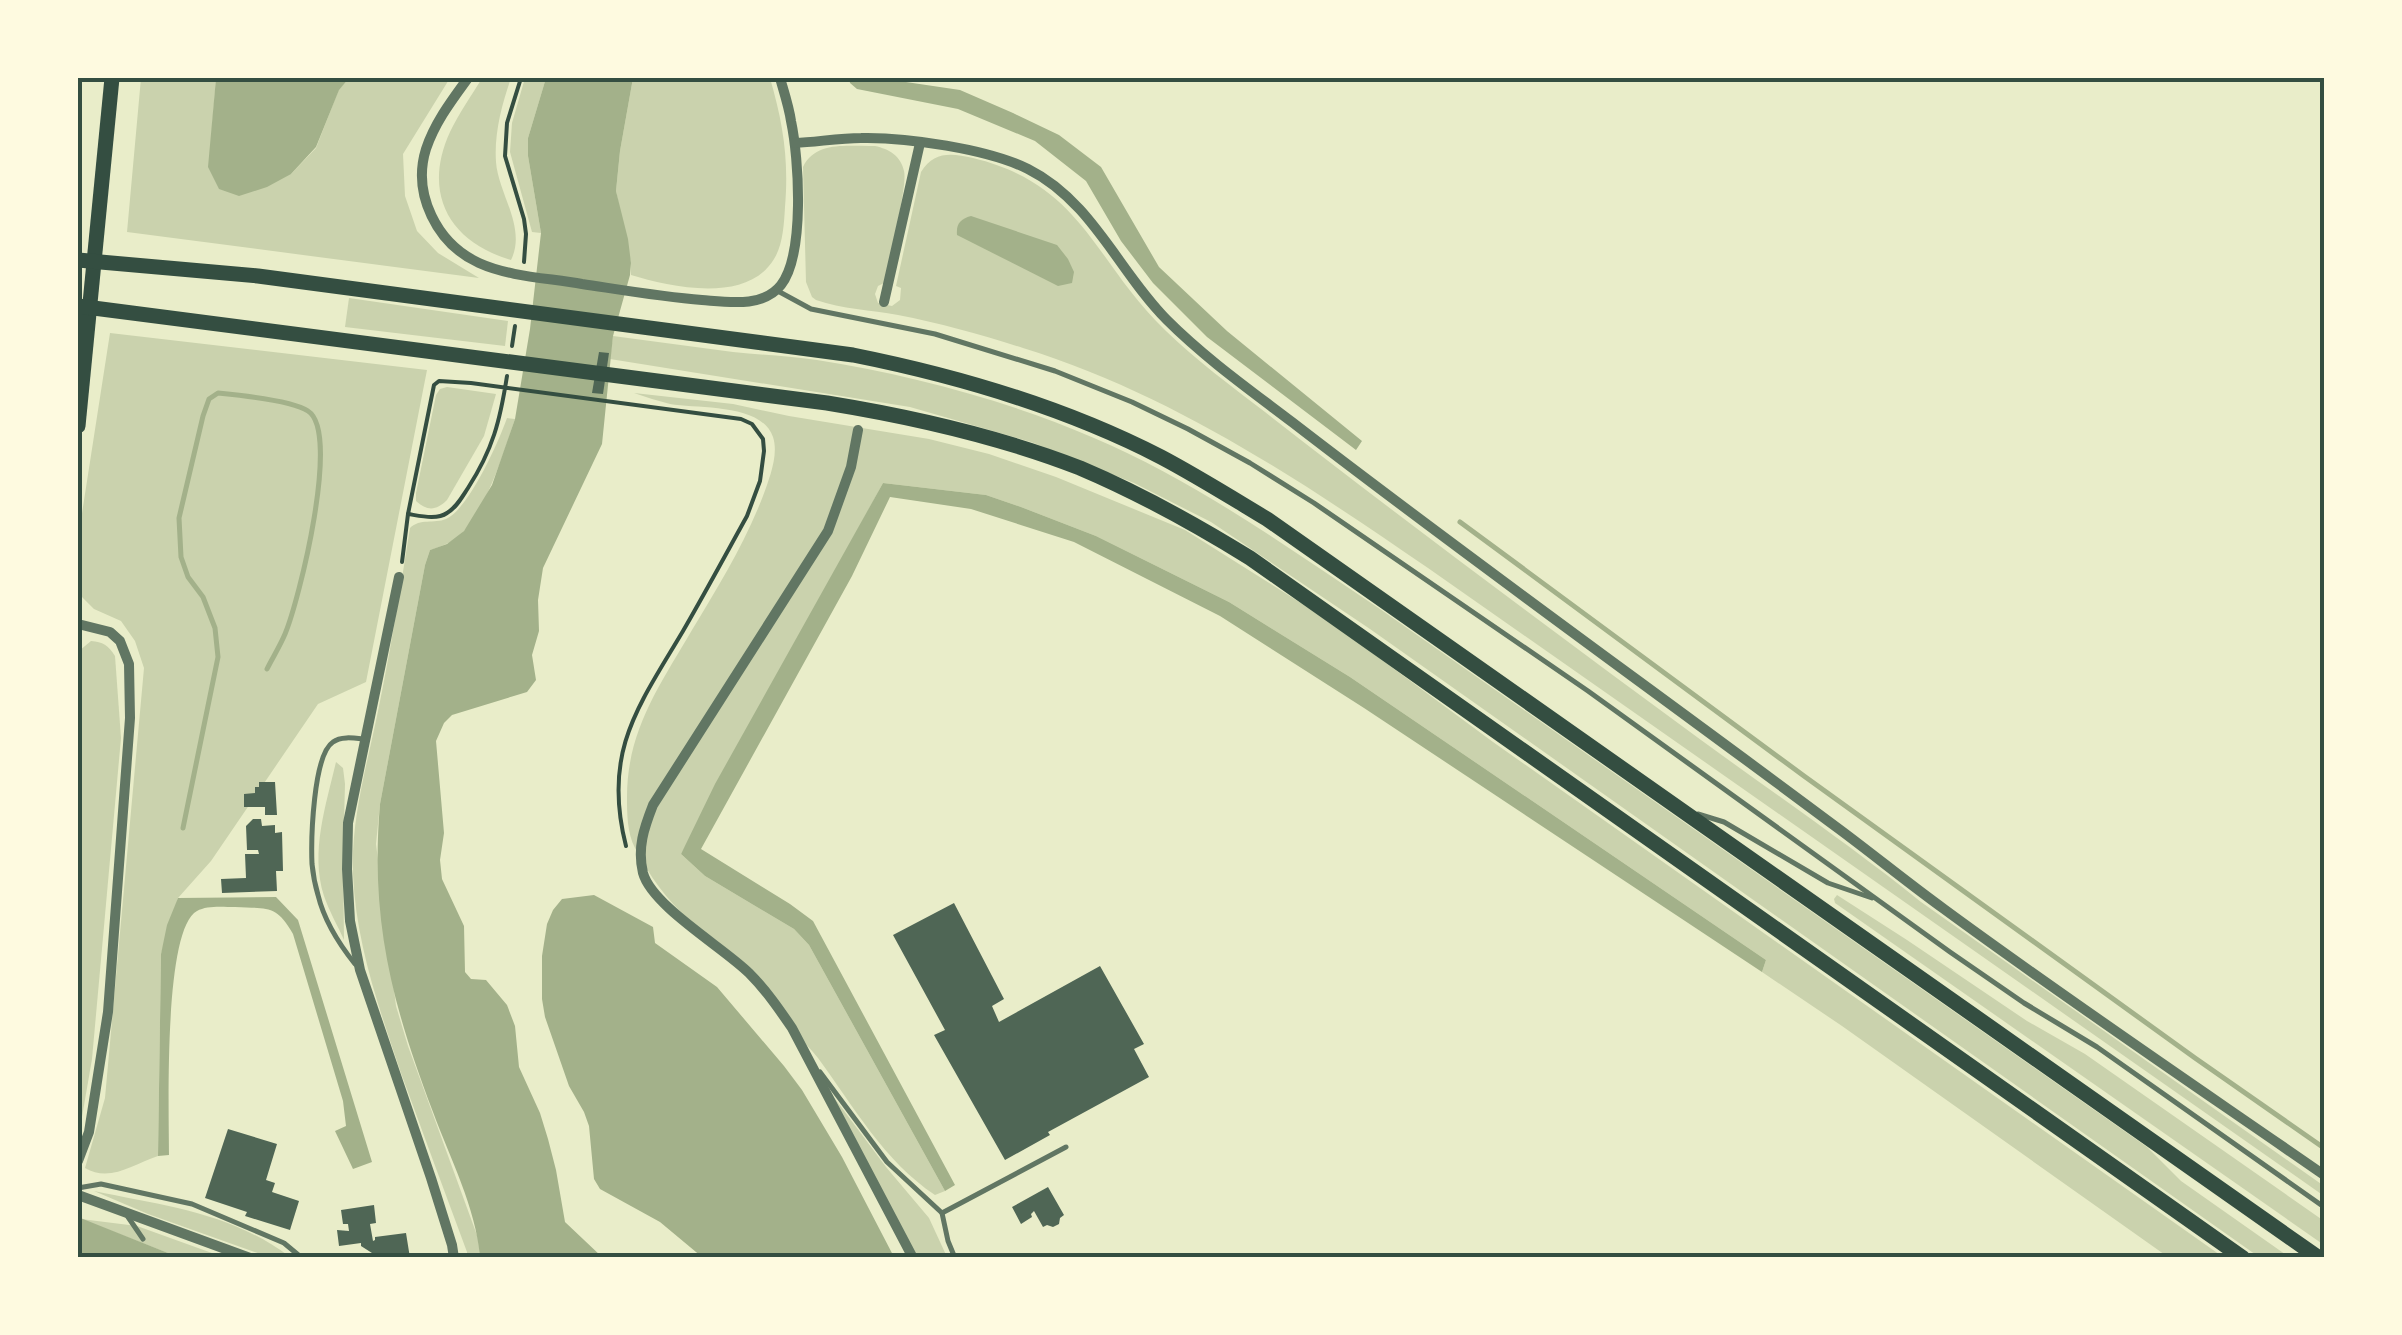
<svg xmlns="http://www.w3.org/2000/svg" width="2402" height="1335" viewBox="0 0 2402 1335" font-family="'Space Grotesk',sans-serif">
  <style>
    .green { fill: #cad2ad }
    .water { fill: #a3b18a }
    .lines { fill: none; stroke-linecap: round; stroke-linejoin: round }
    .stream { stroke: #a3b18a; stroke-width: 5 }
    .building { fill: #4f6655 }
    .path { stroke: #344e41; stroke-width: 4 }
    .service { stroke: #617663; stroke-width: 5 }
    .minor { stroke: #617663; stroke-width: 10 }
    .primary { stroke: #344e41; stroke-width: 15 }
    .trunk { stroke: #344e41; stroke-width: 15 }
    .neatline { fill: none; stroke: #344e41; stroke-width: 4 }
  </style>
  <rect width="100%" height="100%" fill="#e9edc9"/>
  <g class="green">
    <polygon points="141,78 216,78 209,167 291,174 316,148 339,89 349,78 450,78 403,154 405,196 417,231 438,253 479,278 127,232"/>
    <path d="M482 78H511C502 104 494 133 496 162 498 193 527 228 511 260 449 242 422 193 450 132 459 113 472 95 482 78Z"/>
    <polygon points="525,78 546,78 528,138 528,156 541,233 532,232 510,152 512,123"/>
    <path d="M633 78H770C783 123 789 159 785 207 784 224 783 245 774 259 747 304 671 287 631 275V263L616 191 620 151Z"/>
    <path d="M875 146C889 149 901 156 904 171 908 186 888 262 884 283L878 286 875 294 878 303 892 306 900 300 901 288 896 286 921 172C934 151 951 153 973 158 1084 185 1093 261 1166 331 1196 360 1231 386 1265 412 1307 445 1349 477 1391 509 1494 587 1597 664 1701 740 1775 794 1850 845 1921 902L2324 1186V1196L1428 568C1301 481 1172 394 1023 348 982 335 940 323 898 315 871 310 842 309 816 300L812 297 806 282 803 167C816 140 849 147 875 146Z"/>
    <polygon points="349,298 508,321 505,346 345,327"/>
    <path d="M110 333 427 370 366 682 318 704 211 861 178 898 161 954 158 1156C133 1164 110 1183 85 1168L105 1098 144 668 135 641 121 621 94 609 82 597 78 586V539Z"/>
    <path d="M613 336C653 341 693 347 733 352 761 355 789 356 817 360 911 375 1006 400 1094 438 1197 482 1287 547 1380 609L2147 1147 2181 1181 2289 1257H2259L1370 629 1211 522 1134 483 1031 442 910 407 610 359Z"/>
    <path d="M447 387 496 394 484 436 447 500C436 511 427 511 416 501V493L436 395 440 389Z"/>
    <path d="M634 393 733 404 789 416 929 439 989 454 1056 477 1185 530 1304 605 1363 646 1493 742 2223 1257H2168L1842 1026 1762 972 1766 960 1350 677 1229 602 1096 536 1021 507 986 495 883 483 681 854 705 876 794 929 809 945 945 1191 935 1195C884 1161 854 1107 818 1058 812 1050 804 1043 798 1035 786 1019 778 1000 765 984 744 958 715 942 690 920 667 901 649 875 635 848 627 833 627 813 627 797 627 730 660 685 692 630 718 587 745 543 763 496 769 479 779 455 773 437 761 403 699 409 670 404 658 401 646 397 634 393Z"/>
    <path d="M507 418 515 419C503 455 489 501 465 530 456 541 443 546 430 550L425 565 380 804 376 844 396 1006 408 1046 478 1238 480 1257H467V1252C445 1193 423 1133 401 1073 379 1008 356 944 353 874 351 819 366 769 377 716 390 654 400 591 410 528 420 518 434 524 446 519 469 509 499 441 507 418Z"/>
    <path d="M91 641C103 642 108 645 115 656L121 738 92 1059 78 1140V656L79 651Z"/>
    <path d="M336 762 343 768 345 784 343 859 344 940C338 926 329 911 324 896 310 852 326 805 336 762Z"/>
    <polygon points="1837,895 1907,940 2027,1021 2085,1054 2324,1221 2324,1245 1835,903 1834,899"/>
    <polygon points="830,1092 886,1167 929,1218 947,1257 916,1257"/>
    <path d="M94 1191C165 1206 230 1212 290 1257H269L148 1214Z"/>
    <polygon points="81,1219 137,1226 223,1257 178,1257"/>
  </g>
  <g class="water">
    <polygon points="216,78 349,78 339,90 316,147 291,174 267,187 239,196 219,189 208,167"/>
    <path d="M546 78H633L620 151 616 191 628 239 631 263 630 275 613 336 602 444 543 568 538 600 539 631 532 655 536 680 527 692 452 715 444 723 436 741 444 833 440 860 442 879 464 926 465 972 471 979 486 980 507 1005 515 1026 519 1067 540 1113 548 1139 556 1170 565 1222 602 1257H480C476 1208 450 1158 433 1112 392 1004 370 921 380 804L425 565 430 550 447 544 464 531 492 485 515 419 530 329 541 233 528 156V138Z"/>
    <polygon points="849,78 879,78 960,90 1013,113 1059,135 1101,167 1159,267 1227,331 1362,441 1356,450 1207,337 1153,283 1121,241 1086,181 1035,141 958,109 857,89 850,83"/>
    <path d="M971 216 1057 245 1068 259 1074 272 1072 283 1058 286 957 235C956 224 960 219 971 216Z"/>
    <polygon points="883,483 986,495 1021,507 1096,536 1229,602 1350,677 1766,960 1762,972 1364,708 1220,616 1074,542 971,509 890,497 852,576 701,849 790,904 813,921 955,1185 945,1191 809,945 794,929 705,876 681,854 715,784"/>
    <polygon points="594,895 653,927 655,943 717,987 784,1066 802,1090 842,1157 894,1257 702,1257 660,1222 600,1189 594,1179 589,1126 584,1112 569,1086 545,1017 542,999 542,956 547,924 553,910 562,899"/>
    <path d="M276 897 298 920 372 1162 353 1169 335 1131 346 1126 343 1101 293 934C276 904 268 909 235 907 224 907 207 905 197 911 163 929 169 1114 169 1155L158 1156 161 954 167 925 178 898Z"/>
    <polygon points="78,1217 178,1257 78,1257"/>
  </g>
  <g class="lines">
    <g class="stream">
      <polyline points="1460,522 1804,776 2195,1058 2324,1148"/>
      <path d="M183 828 218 657 215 628 203 597 188 577 181 557 179 518 203 416 209 399 218 393C238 395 292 400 308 411 341 432 299 601 285 634 280 646 273 657 267 669"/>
    </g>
  </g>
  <g class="building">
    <polygon points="599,352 609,353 603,394 592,393"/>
    <polygon points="259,782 275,782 277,815 265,815 265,807 244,807 244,794 255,793 255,787 259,787"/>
    <polygon points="253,819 261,819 262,826 275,825 275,833 282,832 283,871 276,871 277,891 222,893 221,879 246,878 245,854 259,854 258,850 247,850 246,826"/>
    <polygon points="954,903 1004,999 992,1006 999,1022 1100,966 1144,1044 1134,1049 1149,1077 1048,1132 1050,1135 1005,1160 934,1035 945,1030 893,935"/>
    <polygon points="228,1129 277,1144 266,1180 275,1183 272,1192 299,1201 290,1230 245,1216 247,1212 205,1198"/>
    <polygon points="1048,1187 1064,1215 1060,1218 1059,1224 1053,1227 1047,1225 1043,1227 1034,1211 1031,1214 1032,1217 1021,1224 1012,1207"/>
    <polygon points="374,1205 376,1223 370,1224 373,1241 375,1240 375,1237 406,1233 410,1258 373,1258 372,1253 361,1246 361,1243 339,1246 337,1230 349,1231 348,1224 343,1224 341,1210"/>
  </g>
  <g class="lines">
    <g class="path">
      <polyline points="521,78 507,123 505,156 524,219 526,234 524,262"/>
      <polyline points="512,346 515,326"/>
      <path d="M507 376C500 421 493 449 468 488 462 497 457 507 447 513 437 520 421 516 408 514L434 385 439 381 471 383 741 419 752 424 763 439 764 451 760 481 747 516C726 554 705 593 683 631 638 707 602 752 626 846"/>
      <polyline points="402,562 408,514"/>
    </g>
    <g class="service">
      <polyline points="776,290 811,309 935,334 1055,371 1132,402 1188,429 1250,463 1314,503 1588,691 1950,952 2024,1003 2097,1047 2324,1207"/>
      <polyline points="1698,814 1724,822 1828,883 1872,898"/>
      <path d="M355 964C339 944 324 920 318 895 315 885 313 874 312 864 311 840 313 755 333 742 341 736 354 738 363 739"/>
      <polyline points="820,1072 887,1162 942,1213 1066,1147"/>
      <polyline points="78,1188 101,1184 192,1204 284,1243 302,1258"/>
      <polyline points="942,1213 948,1241 955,1258"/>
      <polyline points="128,1217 143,1239"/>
    </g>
    <g class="minor">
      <path d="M468 78C452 100 435 122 426 149 412 194 437 244 479 263 510 277 549 278 582 284 622 290 662 297 702 300 728 302 763 308 781 285 805 254 799 159 791 121 789 107 784 92 780 78"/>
      <path d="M795 143C817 142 839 138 861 138 906 137 988 149 1028 169 1092 201 1119 272 1167 320 1205 358 1250 390 1292 422 1472 561 1657 693 1839 829 1874 855 1908 883 1944 909 2069 1001 2197 1087 2324 1175"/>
      <polyline points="884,302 920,143"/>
      <path d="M858 430 851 467 828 531 653 805C644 828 637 848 643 873 652 906 724 948 749 973 766 990 779 1009 792 1028L913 1258"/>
      <polyline points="399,577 348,823 347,869 350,921 360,970 431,1178 452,1245 454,1258"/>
      <polyline points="78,624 110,632 120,641 129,664 130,718 108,1012 89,1132 78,1161"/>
      <polyline points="78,1195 250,1258"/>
    </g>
    <polyline class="primary" points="78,426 112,78"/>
    <g class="trunk">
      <path d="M78 260 258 276 853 355C958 376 1066 408 1161 457 1197 476 1232 498 1267 519L2319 1258"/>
      <path d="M78 306 827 403C913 417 998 436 1080 468 1139 493 1195 524 1250 558L2243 1258"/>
    </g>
  </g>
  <rect width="2402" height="1335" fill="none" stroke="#fefae0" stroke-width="160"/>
  <rect x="80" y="80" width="2242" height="1175" class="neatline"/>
</svg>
